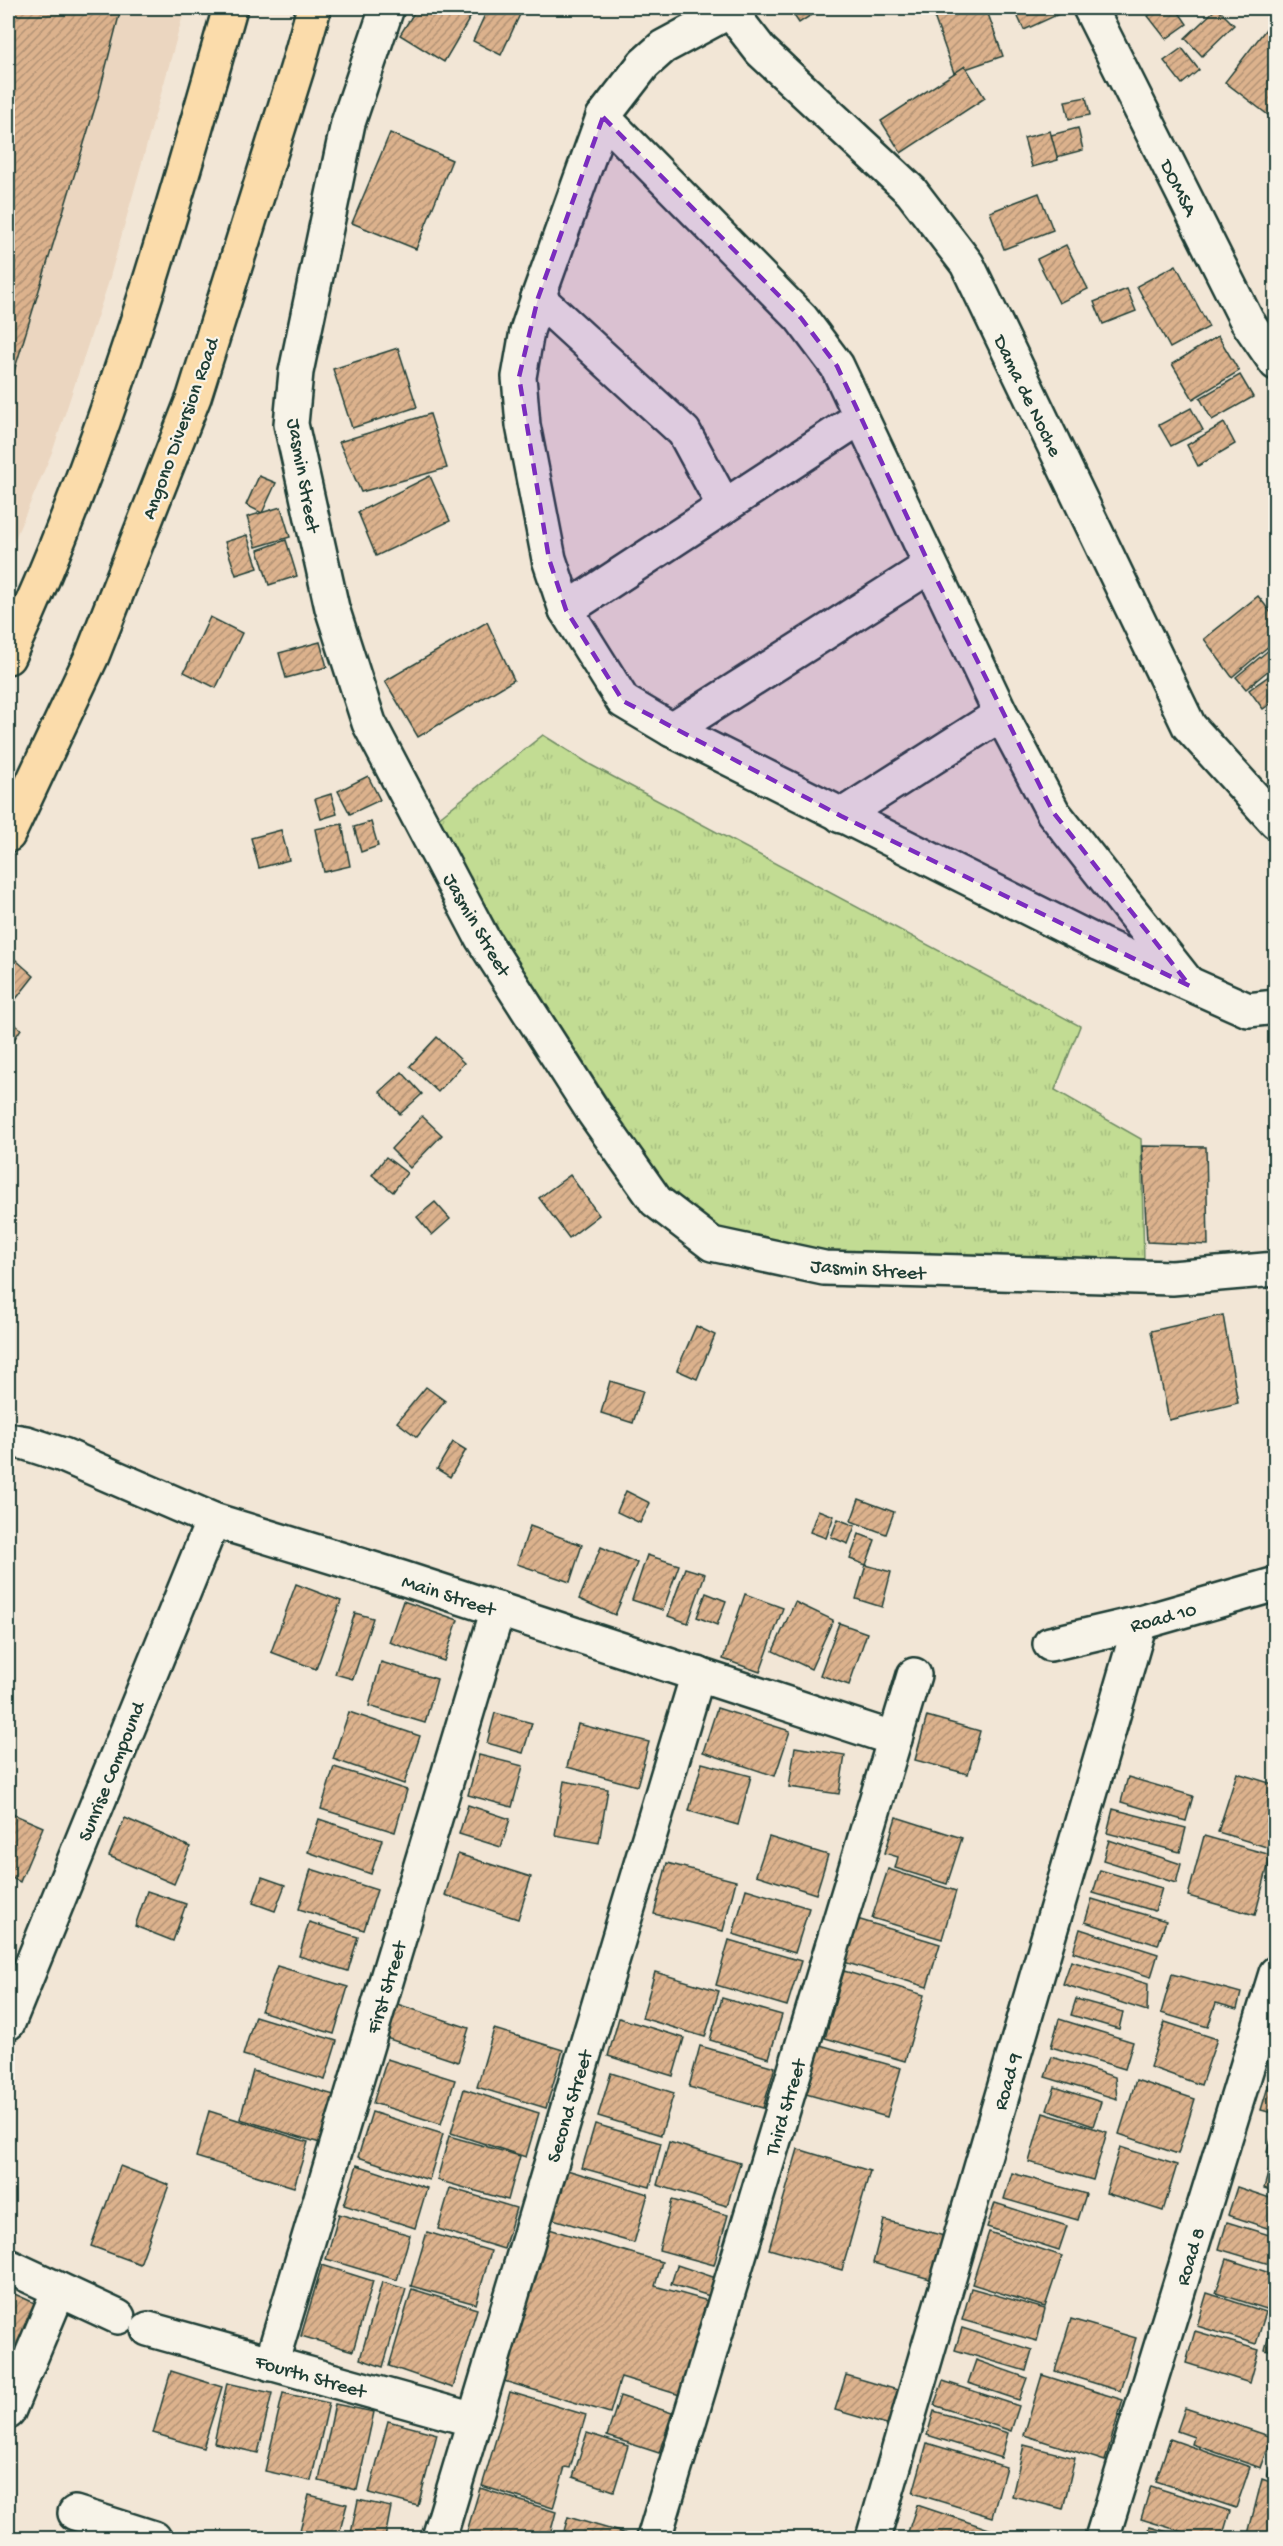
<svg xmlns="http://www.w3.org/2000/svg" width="1283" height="2546" viewBox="0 0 1283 2546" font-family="'Gochi Hand',sans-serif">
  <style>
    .built { fill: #ebd6c0 }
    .grass { fill: url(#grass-tufts); stroke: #708c64; stroke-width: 1.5 }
    .building { fill: url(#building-hatch); stroke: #1f3d34; stroke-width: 1.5 }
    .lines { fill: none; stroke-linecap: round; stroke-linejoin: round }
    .minor-casing { stroke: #1f3d34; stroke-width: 38 }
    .secondary-casing { stroke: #1f3d34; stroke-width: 38 }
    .primary-casing { stroke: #1f3d34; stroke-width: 38 }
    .minor { stroke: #f7f3e8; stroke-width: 33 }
    .secondary { stroke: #f7f3e8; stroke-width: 33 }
    .primary { stroke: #fbdcab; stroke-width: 33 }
    .marked { fill: #7b2cbf; fill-opacity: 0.2; stroke: #7b2cbf; stroke-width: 4.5; stroke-dasharray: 12 8; stroke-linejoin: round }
    .labels { text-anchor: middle; stroke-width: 4.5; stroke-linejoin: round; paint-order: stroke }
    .street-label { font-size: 20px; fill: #1f3d34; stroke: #f7f3e8 }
  </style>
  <defs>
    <pattern id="grass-tufts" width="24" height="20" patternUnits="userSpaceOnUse" patternTransform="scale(1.5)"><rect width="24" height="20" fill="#c2dc93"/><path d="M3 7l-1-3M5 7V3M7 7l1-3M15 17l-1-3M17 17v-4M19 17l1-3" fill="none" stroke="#a6be7f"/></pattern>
    <pattern id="building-hatch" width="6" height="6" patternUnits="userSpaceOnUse" patternTransform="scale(1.5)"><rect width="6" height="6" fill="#dcb28d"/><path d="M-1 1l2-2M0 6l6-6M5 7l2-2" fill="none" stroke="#b29274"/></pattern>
  </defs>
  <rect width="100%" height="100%" fill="#f2e6d6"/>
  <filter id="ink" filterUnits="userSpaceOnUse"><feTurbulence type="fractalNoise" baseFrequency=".0167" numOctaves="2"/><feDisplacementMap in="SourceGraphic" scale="12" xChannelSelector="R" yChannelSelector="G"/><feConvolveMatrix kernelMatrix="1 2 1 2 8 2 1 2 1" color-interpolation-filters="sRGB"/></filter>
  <g filter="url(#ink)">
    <polygon class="built" points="8,8 185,8 108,284 53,450 8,555"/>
    <polygon class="grass" points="543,735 591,765 1080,1026 1055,1090 1141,1139 1144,1261 822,1253 719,1232 666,1190 504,939 437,819"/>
    <g class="building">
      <polygon points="8,8 121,8 98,98 8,391"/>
      <polygon points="417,8 469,8 474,11 444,62 400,35"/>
      <polygon points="488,8 523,8 501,55 473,41"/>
      <polygon points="789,8 822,8 799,23"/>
      <polygon points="931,8 986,8 1003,56 954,73"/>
      <polygon points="1014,8 1056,8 1059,14 1024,30"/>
      <polygon points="1160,8 1176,8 1187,24 1166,39 1148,16"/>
      <polygon points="1217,8 1234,25 1202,56 1185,38"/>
      <polygon points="1276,16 1276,121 1225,82"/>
      <polygon points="1182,48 1199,70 1182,84 1164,61"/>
      <polygon points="965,66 985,98 901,153 881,121"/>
      <polygon points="1086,97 1090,115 1069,119 1065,101"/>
      <polygon points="1078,128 1083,150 1056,157 1051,135"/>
      <polygon points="1050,131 1058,160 1032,167 1024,138"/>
      <polygon points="390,133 452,160 416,249 352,223"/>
      <polygon points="1039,193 1053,230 1004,249 990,212"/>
      <polygon points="1066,245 1088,289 1059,303 1037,259"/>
      <polygon points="1176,265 1209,327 1170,348 1137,286"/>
      <polygon points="1127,289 1136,311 1103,324 1094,302"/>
      <polygon points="1218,336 1239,371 1193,399 1172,364"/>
      <polygon points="398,348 417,407 352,428 333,369"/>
      <polygon points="1240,375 1253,397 1212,420 1200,398"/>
      <polygon points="1191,408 1203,430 1171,446 1159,425"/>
      <polygon points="430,414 447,468 361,492 339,442"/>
      <polygon points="1224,423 1235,444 1198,466 1187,445"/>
      <polygon points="259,476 276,483 262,513 246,505"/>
      <polygon points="430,476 450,521 376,556 358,512"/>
      <polygon points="281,507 290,537 256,547 247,517"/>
      <polygon points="247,535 258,568 236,575 225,542"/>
      <polygon points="286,540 297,576 269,585 258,550"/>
      <polygon points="1258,596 1276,619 1276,640 1232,677 1204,639"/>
      <polygon points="210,617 242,633 216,688 184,672"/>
      <polygon points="487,622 514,680 418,737 385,681"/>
      <polygon points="320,642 327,667 286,678 279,653"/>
      <polygon points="1276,644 1276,664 1246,689 1236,677"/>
      <polygon points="1276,671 1276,700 1263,709 1249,690"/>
      <polygon points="368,776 380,800 350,814 338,791"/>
      <polygon points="331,794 337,814 321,819 315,799"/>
      <polygon points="371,822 378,846 361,852 354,827"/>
      <polygon points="342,824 350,866 324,872 315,829"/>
      <polygon points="281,830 289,860 259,868 251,838"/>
      <polygon points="8,953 34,976 8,1009"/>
      <polygon points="8,1020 21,1029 8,1049"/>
      <polygon points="437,1037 464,1063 438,1092 410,1066"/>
      <polygon points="402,1072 422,1094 400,1114 380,1092"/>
      <polygon points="422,1116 442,1135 410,1168 391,1149"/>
      <polygon points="1142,1146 1206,1147 1208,1245 1147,1242"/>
      <polygon points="386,1157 407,1173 393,1192 372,1175"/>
      <polygon points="570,1175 599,1215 569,1238 539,1198"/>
      <polygon points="435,1202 450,1219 432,1235 417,1217"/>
      <polygon points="1223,1315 1238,1403 1169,1420 1151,1331"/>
      <polygon points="696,1326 715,1335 697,1379 677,1370"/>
      <polygon points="610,1381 643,1391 633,1423 601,1413"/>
      <polygon points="426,1387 445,1401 417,1437 397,1422"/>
      <polygon points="453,1442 466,1450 450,1477 437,1469"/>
      <polygon points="626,1491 650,1503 640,1523 617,1512"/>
      <polygon points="859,1499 894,1512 886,1534 851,1521"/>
      <polygon points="818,1510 834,1516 826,1538 810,1532"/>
      <polygon points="838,1519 855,1526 848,1544 831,1537"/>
      <polygon points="530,1526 582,1545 570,1582 517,1564"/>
      <polygon points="859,1534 875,1540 866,1565 850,1559"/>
      <polygon points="601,1547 637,1563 615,1615 579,1599"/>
      <polygon points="647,1555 679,1565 663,1610 632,1600"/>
      <polygon points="866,1565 891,1572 882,1607 856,1599"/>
      <polygon points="685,1568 705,1574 688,1623 668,1616"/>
      <polygon points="296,1584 341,1601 316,1669 271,1652"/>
      <polygon points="706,1593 726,1601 717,1625 697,1617"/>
      <polygon points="745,1594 783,1608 760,1672 723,1659"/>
      <polygon points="403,1601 458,1620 444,1661 389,1642"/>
      <polygon points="795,1602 833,1620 811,1669 773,1651"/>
      <polygon points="355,1613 373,1618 353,1679 335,1674"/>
      <polygon points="839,1623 867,1633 849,1685 820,1675"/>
      <polygon points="381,1662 437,1679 425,1723 369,1706"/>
      <polygon points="717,1708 790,1731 775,1776 703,1752"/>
      <polygon points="349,1712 420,1736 404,1784 333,1759"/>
      <polygon points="495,1713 532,1723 523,1753 487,1743"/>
      <polygon points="927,1716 980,1731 968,1774 915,1760"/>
      <polygon points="578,1724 649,1742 637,1786 567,1767"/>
      <polygon points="795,1747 845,1755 839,1794 789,1787"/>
      <polygon points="479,1755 523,1766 512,1807 468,1795"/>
      <polygon points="702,1763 751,1776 738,1825 689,1811"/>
      <polygon points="334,1767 407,1790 395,1832 321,1809"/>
      <polygon points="1237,1773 1276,1785 1276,1850 1218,1832"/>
      <polygon points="1128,1777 1193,1796 1186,1821 1121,1802"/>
      <polygon points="564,1781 608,1789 599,1843 555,1835"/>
      <polygon points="468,1805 510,1819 501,1847 459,1834"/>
      <polygon points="1113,1809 1186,1828 1180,1852 1107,1833"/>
      <polygon points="8,1812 43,1827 20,1882 8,1876"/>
      <polygon points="896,1817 962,1838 947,1884 895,1868 898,1857 885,1853"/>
      <polygon points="125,1818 190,1847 174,1884 109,1856"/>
      <polygon points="319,1819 382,1840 371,1874 308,1852"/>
      <polygon points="1204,1836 1271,1855 1255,1915 1188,1896"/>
      <polygon points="769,1837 828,1855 816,1894 756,1875"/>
      <polygon points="1109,1840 1181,1864 1176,1883 1103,1860"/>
      <polygon points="458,1854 531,1877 518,1919 445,1895"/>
      <polygon points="667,1863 736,1881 723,1931 654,1914"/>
      <polygon points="311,1869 377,1890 364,1930 299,1909"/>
      <polygon points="888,1869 956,1891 942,1939 872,1918"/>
      <polygon points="1100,1870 1162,1888 1155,1911 1093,1893"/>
      <polygon points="262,1877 285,1885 275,1911 253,1903"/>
      <polygon points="746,1889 809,1908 795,1953 733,1934"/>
      <polygon points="147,1891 186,1904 173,1941 135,1926"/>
      <polygon points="1092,1899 1166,1921 1158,1945 1085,1922"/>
      <polygon points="857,1919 940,1944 927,1987 844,1962"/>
      <polygon points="309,1922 358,1937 348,1971 299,1956"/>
      <polygon points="1080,1929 1158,1954 1151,1977 1073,1952"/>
      <polygon points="729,1940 801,1961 787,2006 716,1985"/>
      <polygon points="1071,1961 1148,1984 1147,2011 1063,1984"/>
      <polygon points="277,1966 348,1987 334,2034 261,2011"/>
      <polygon points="844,1971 924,1995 905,2061 825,2038"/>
      <polygon points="655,1972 719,1991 705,2037 642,2018"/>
      <polygon points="1172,1974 1241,1993 1237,2009 1216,2003 1208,2027 1161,2013"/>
      <polygon points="722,1998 782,2015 769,2058 710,2040"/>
      <polygon points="1076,1999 1123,2012 1119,2029 1071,2015"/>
      <polygon points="394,2003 469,2028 458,2062 383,2037"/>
      <polygon points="255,2016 337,2041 325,2080 243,2055"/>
      <polygon points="619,2018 684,2038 673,2076 608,2056"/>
      <polygon points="1059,2019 1133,2042 1125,2069 1051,2047"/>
      <polygon points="1165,2022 1217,2039 1201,2085 1150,2067"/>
      <polygon points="494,2029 563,2050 546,2108 477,2087"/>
      <polygon points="820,2045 901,2068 887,2117 806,2094"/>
      <polygon points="700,2046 775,2067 763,2108 689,2087"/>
      <polygon points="1276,2056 1276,2079 1269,2077"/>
      <polygon points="1052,2057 1115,2077 1117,2099 1045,2077"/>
      <polygon points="387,2059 455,2080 441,2124 373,2103"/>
      <polygon points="253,2071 344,2098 330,2146 240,2119"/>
      <polygon points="611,2073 674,2093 661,2135 598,2116"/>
      <polygon points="1136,2080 1195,2099 1178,2154 1119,2134"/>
      <polygon points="1270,2080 1276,2081 1276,2114 1261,2110"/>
      <polygon points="1055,2087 1101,2102 1093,2126 1047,2110"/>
      <polygon points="464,2089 539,2113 526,2157 451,2133"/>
      <polygon points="209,2111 308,2142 294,2187 196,2157"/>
      <polygon points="372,2112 443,2134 429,2180 358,2157"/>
      <polygon points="1043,2113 1107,2132 1093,2180 1029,2162"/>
      <polygon points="595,2124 661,2143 650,2187 582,2168"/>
      <polygon points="1276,2124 1276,2155 1267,2152"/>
      <polygon points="449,2136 520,2156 508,2200 437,2180"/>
      <polygon points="669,2142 740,2163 727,2206 657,2185"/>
      <polygon points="1120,2147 1177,2165 1163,2211 1106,2193"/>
      <polygon points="798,2149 870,2171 842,2270 769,2249"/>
      <polygon points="1272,2159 1276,2159 1276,2192 1264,2188"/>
      <polygon points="357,2165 427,2188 415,2228 344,2205"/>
      <polygon points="120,2166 169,2185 140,2264 91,2246"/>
      <polygon points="567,2170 648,2194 634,2243 553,2219"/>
      <polygon points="1012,2173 1086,2194 1078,2220 1004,2199"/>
      <polygon points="1237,2187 1276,2200 1276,2231 1228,2215"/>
      <polygon points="450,2188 516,2208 504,2249 438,2229"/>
      <polygon points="672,2200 728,2215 714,2265 659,2250"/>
      <polygon points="995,2203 1067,2226 1059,2250 987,2227"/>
      <polygon points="339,2214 410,2235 397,2280 326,2259"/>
      <polygon points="884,2220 952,2238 941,2282 873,2263"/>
      <polygon points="1227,2222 1276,2237 1276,2266 1219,2249"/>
      <polygon points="549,2229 662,2262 655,2286 708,2301 680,2395 621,2377 610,2413 504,2381"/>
      <polygon points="427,2232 491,2251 476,2304 411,2286"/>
      <polygon points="989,2232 1062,2256 1045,2307 972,2284"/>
      <polygon points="1227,2259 1276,2275 1276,2312 1216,2293"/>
      <polygon points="322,2265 373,2281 353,2351 301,2336"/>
      <polygon points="677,2265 719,2279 713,2297 671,2284"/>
      <polygon points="382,2282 406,2289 383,2367 360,2359"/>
      <polygon points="971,2288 1045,2309 1037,2341 962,2320"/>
      <polygon points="412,2289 477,2309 453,2388 389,2366"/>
      <polygon points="8,2291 39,2305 8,2379"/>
      <polygon points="1207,2293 1266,2312 1256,2344 1197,2326"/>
      <polygon points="1071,2319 1136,2338 1120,2391 1055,2371"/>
      <polygon points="1273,2319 1276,2320 1276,2353 1265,2350"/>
      <polygon points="962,2328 1032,2350 1026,2371 955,2350"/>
      <polygon points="1195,2331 1259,2350 1250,2383 1186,2363"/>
      <polygon points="976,2360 1027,2378 1019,2400 968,2383"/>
      <polygon points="171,2371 222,2387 203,2448 153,2433"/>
      <polygon points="846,2375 901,2391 890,2426 835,2410"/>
      <polygon points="1042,2375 1123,2400 1105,2461 1024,2435"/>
      <polygon points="943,2381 1019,2406 1011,2431 934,2405"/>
      <polygon points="227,2383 272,2393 258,2453 214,2443"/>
      <polygon points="510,2392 586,2415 570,2468 565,2467 553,2508 482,2486"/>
      <polygon points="283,2393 329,2403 311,2481 265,2471"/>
      <polygon points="620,2396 672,2413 659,2453 607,2436"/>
      <polygon points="335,2404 374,2412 357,2490 319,2481"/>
      <polygon points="1185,2408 1272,2437 1261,2468 1192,2444 1194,2437 1177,2431"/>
      <polygon points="934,2411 1008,2433 1001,2458 927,2435"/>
      <polygon points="388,2421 437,2434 418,2506 369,2493"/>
      <polygon points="587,2433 628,2446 614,2491 573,2477"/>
      <polygon points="1170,2439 1250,2467 1236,2508 1156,2481"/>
      <polygon points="927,2443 1006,2467 992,2517 913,2493"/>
      <polygon points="1024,2445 1075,2458 1063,2509 1012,2496"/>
      <polygon points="1276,2451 1276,2479 1267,2477"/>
      <polygon points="1262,2479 1276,2484 1276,2538 1247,2538"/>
      <polygon points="1151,2486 1230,2511 1222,2538 1203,2538 1141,2519"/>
      <polygon points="480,2488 556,2512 549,2538 465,2538"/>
      <polygon points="309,2495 347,2504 338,2538 298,2538"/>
      <polygon points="358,2500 391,2507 385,2538 350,2538"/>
      <polygon points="917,2505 992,2530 989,2538 906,2538"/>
      <polygon points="568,2517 630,2535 629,2538 562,2538"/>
      <polygon points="1150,2527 1189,2538 1147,2538"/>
    </g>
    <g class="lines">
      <defs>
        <g id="minor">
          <polyline points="387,8 348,123 296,372 291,424 332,608 369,723 482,938 594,1113 656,1201 712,1244 824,1268 1172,1278 1276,1269"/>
          <polyline points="730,8 730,11 761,51 911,191 967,264 1189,726 1276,822"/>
          <polyline points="730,11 663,47 644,64 603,117 538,298 527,331 519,377 523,425 549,559 566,610 623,701 672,730 1100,944 1248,1010 1276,1007"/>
          <polyline points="603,117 801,318 837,366 1001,714 1053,812 1187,982"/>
          <polyline points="538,298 684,432 724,506"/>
          <polyline points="566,610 861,417"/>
          <polyline points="672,730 930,566"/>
          <polyline points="841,816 1001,714"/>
          <polyline points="8,1440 26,1443 63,1455 213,1520 402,1578 895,1739"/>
          <polyline points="1050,1644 1140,1623 1276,1584"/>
          <polyline points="8,2023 213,1520"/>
          <polyline points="8,2266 118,2317"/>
          <polyline points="148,2329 474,2420"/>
          <polyline points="271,2364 498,1609"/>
          <polyline points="8,2412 59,2290"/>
          <polyline points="75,2513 154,2538"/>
          <polyline points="439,2538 698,1674"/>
          <polyline points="654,2538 914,1675"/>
          <polyline points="873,2538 1140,1623"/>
          <polyline points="1102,2538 1276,1973"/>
        </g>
        <polyline id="secondary" points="1090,8 1247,321 1276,363"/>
        <g id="primary">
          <path d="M8 657C105 449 168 228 230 8"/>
          <polyline points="8,835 92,656 194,397 297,69 314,8"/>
        </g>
      </defs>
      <use href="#minor" class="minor-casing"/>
      <use href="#secondary" class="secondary-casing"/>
      <use href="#primary" class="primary-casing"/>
      <use href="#minor" class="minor"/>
      <use href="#secondary" class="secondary"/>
      <use href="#primary" class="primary"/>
    </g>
  </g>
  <path class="marked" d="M603 117 801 318 837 366 930 566 1053 812 1190 986 841 816 623 701 566 610 549 559 519 377 538 298Z"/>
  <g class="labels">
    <g class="street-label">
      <text transform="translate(1180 187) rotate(63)" y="7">DOMSA</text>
      <text transform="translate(1029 395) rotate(64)" y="7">Dama de Noche</text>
      <text transform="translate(179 428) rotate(-70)" y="7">Angono Diversion Road</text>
      <text transform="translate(305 475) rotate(80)" y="7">Jasmin Street</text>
      <text transform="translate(478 924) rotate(60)" y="7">Jasmin Street</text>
      <text transform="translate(868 1268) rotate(4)" y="7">Jasmin Street</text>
      <text transform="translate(449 1594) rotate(18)" y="7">Main Street</text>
      <text transform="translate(1163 1616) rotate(-15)" y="7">Road 10</text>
      <text transform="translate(110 1771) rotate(-68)" y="7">Sunrise Compound</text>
      <text transform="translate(385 1987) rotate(-73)" y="7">First Street</text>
      <text transform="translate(1006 2081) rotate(-74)" y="7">Road 9</text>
      <text transform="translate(568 2106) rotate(-73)" y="7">Second Street</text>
      <text transform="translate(784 2107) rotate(-73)" y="7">Third Street</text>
      <text transform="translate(1189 2256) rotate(-73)" y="7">Road 8</text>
      <text transform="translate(311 2375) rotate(16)" y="7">Fourth Street</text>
    </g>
  </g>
  <rect width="1283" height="2546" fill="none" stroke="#f7f3e8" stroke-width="30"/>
  <rect x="15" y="15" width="1253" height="2516" fill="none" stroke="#1f3d34" stroke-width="2" filter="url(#ink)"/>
</svg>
